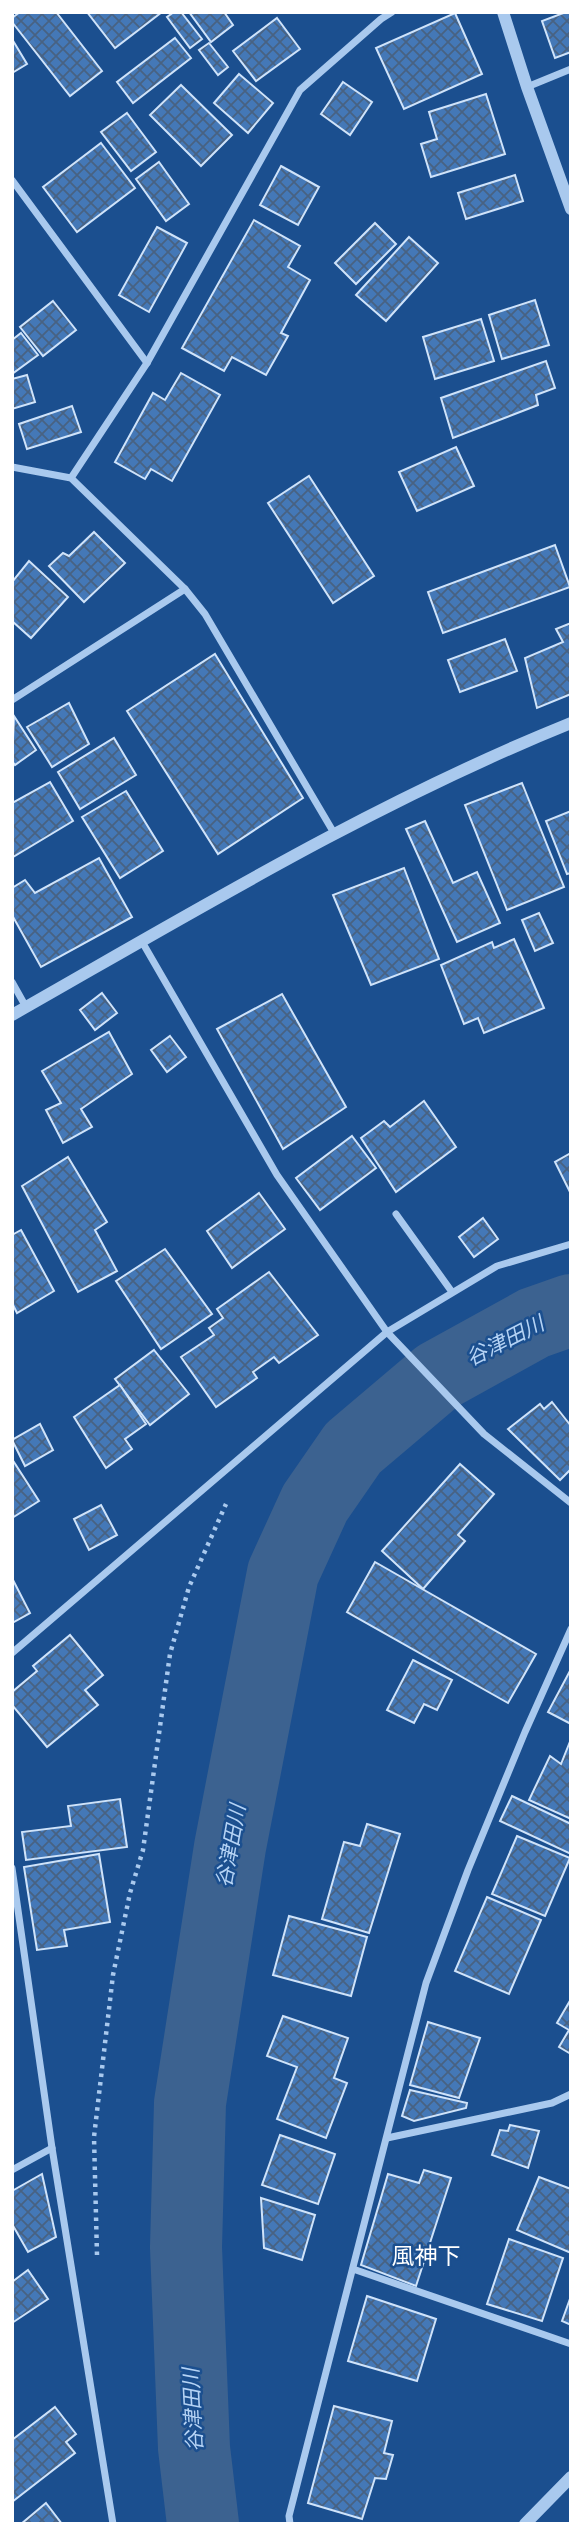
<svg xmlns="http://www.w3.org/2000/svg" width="583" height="2536" viewBox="0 0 583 2536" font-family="'Public Sans','Noto Sans JP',sans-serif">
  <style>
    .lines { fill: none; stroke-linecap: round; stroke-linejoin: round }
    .river { stroke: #3c6290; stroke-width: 72 }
    .building { fill: url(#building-cross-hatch); stroke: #cfe3fa; stroke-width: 2 }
    .path { stroke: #a9c9ee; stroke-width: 4.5; stroke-dasharray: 3.5 5; stroke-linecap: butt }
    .minor { stroke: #a9c9ee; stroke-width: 7 }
    .tertiary { stroke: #a9c9ee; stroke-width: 12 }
    .labels { text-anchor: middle; stroke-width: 5; stroke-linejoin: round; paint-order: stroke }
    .water-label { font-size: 21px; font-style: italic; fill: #b5d3f5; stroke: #1b4f8f }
    .quarter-label { font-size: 23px; fill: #fff; stroke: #1b4f8f }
  </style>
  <defs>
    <pattern id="building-cross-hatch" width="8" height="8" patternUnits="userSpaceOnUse" patternTransform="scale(1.75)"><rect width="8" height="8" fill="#4478b7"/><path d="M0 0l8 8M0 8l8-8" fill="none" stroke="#486282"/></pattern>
  </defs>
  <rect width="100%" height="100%" fill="#1b4f8f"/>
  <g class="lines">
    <polyline class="river" points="203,2524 194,2448 186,2247 190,2103 230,1847 283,1573 315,1503 353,1448 438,1376 534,1323 571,1310"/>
  </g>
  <g class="building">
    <polygon points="20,12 56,12 102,71 70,96 12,22 12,18"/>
    <polygon points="87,12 162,12 115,48"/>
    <polygon points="174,12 181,12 202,39 190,48 167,17"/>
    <polygon points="189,12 224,12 233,25 211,42"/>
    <polygon points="566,12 571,12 571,52 555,58 542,21"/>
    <polygon points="455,13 482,74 404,109 376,48"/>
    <polygon points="277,18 300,49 256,81 233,51"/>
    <polygon points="175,38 191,58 133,103 117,82"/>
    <polygon points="12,39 27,64 12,73"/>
    <polygon points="209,43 228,67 218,75 199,50"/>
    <polygon points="239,74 273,103 248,133 214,103"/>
    <polygon points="343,82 372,102 350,135 321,114"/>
    <polygon points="181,85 232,135 201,166 150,115"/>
    <polygon points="486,94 505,154 431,177 421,144 437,139 429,112"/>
    <polygon points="127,113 156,152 131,171 101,132"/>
    <polygon points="101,143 135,188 77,232 43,187"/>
    <polygon points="159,162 189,204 166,221 136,179"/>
    <polygon points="281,166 319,187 298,225 260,205"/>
    <polygon points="515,175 523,201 466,219 458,193"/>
    <polygon points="254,220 300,246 288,267 310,280 281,333 288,336 266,375 232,357 224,371 182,348"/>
    <polygon points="375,223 396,244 356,284 335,263"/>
    <polygon points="157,227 187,243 149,312 119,295"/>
    <polygon points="409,237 438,263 386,321 356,295"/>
    <polygon points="535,300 549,345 502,359 489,315"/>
    <polygon points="53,301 76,330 43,356 20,327"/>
    <polygon points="481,319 494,361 435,379 423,337"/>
    <polygon points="21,333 38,355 12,374 12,340"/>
    <polygon points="546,361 555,388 536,395 538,405 453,438 441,398"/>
    <polygon points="181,373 220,395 172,481 151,469 145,479 115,462 153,393 165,400"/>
    <polygon points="27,375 35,402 12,409 12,379"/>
    <polygon points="72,406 81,432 27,449 19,424"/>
    <polygon points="456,447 474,486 417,511 399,472"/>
    <polygon points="309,476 374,576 333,603 268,503"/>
    <polygon points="94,532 125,563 84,602 49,566 63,553 69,556"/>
    <polygon points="555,545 570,587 443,633 428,592"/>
    <polygon points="29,561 68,597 31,638 12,621 12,582"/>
    <polygon points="571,623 571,694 537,708 525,658 563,642 556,629"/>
    <polygon points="505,639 517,671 460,692 448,660"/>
    <polygon points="215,654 303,798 218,854 127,711"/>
    <polygon points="69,703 89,744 52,767 27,727"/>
    <polygon points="14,716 36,750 15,765 12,761"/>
    <polygon points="114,738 136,775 80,809 58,772"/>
    <polygon points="50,782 73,821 13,857 12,803"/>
    <polygon points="522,783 564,887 507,910 465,805"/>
    <polygon points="126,791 163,851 120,878 82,817"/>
    <polygon points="571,811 571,873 567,874 546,821"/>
    <polygon points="425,821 453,883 477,872 500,923 457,942 406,829"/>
    <polygon points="99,858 132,917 41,967 12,915 12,888 25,880 35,893"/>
    <polygon points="404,868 439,959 371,985 333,895"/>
    <polygon points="539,913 553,943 535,951 522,920"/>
    <polygon points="514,939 544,1008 484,1033 478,1018 464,1024 441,965 492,942 494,948"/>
    <polygon points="102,993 117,1013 95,1030 80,1010"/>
    <polygon points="282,994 346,1107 283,1149 217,1029"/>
    <polygon points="109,1032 132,1074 81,1109 92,1127 63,1143 46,1110 61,1103 42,1071"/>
    <polygon points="170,1036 186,1057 167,1072 151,1050"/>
    <polygon points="424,1101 456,1147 396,1192 361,1138 384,1121 390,1127"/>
    <polygon points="352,1136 376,1168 320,1210 296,1178"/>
    <polygon points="571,1153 571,1194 555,1162"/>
    <polygon points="68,1157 107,1222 95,1230 117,1271 78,1292 22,1186"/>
    <polygon points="259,1193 285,1229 232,1268 207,1231"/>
    <polygon points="483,1218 498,1239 474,1257 459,1237"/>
    <polygon points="21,1230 54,1291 17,1313 12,1303 12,1235"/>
    <polygon points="165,1249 212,1314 161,1349 116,1281"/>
    <polygon points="269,1272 318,1335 279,1363 274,1357 253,1372 257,1378 216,1407 181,1357 214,1335 209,1328 223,1318 217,1309"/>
    <polygon points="154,1350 189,1394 150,1425 115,1379"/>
    <polygon points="120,1385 146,1424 125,1439 132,1449 106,1468 74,1417"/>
    <polygon points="552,1402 571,1426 571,1469 560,1480 508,1429 540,1404 544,1409"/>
    <polygon points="40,1424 53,1450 25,1466 12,1440"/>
    <polygon points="12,1459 39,1501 12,1518"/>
    <polygon points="460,1464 494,1494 458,1535 465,1541 423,1589 382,1551"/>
    <polygon points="101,1505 117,1535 89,1550 74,1519"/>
    <polygon points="375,1562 536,1654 508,1703 347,1612"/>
    <polygon points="12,1578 30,1613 12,1623"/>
    <polygon points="70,1635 103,1675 85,1690 98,1705 47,1747 12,1705 12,1692 37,1671 33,1666"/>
    <polygon points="413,1660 452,1680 437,1710 424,1704 414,1723 387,1710"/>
    <polygon points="571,1669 571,1724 548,1712"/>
    <polygon points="571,1739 571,1819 529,1800 550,1756 561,1764"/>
    <polygon points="512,1796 571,1824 571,1854 500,1821"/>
    <polygon points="120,1799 127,1847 26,1860 22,1832 71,1826 68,1806"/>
    <polygon points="367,1824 400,1834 369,1933 322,1919 344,1842 360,1846"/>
    <polygon points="517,1836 570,1858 545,1916 492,1894"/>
    <polygon points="99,1854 110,1922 64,1930 67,1946 37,1950 24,1867"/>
    <polygon points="487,1897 541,1920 509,1994 455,1971"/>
    <polygon points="289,1916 367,1937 351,1996 273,1975"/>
    <polygon points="571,1999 571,2054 559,2047 569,2030 557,2023"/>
    <polygon points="283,2016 348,2038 334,2078 347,2083 326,2138 277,2119 297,2067 267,2056"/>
    <polygon points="428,2022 480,2038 459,2098 410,2085"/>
    <polygon points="410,2090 467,2103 466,2108 414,2121 402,2116"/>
    <polygon points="510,2125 539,2131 528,2168 492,2155 500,2130 508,2131"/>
    <polygon points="280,2135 335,2154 318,2204 262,2185"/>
    <polygon points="424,2170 451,2178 416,2286 361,2265 388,2174 419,2183"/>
    <polygon points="42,2174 56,2237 28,2252 12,2224 12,2191"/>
    <polygon points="539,2177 571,2189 571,2253 517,2230"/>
    <polygon points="261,2198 315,2215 302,2260 264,2248"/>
    <polygon points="509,2239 563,2258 542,2321 487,2304"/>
    <polygon points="28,2270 48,2299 12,2323 12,2282"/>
    <polygon points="367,2296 436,2319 417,2381 348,2361"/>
    <polygon points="571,2296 571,2325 562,2321"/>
    <polygon points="334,2406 392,2421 384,2453 393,2455 386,2479 375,2478 362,2519 308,2503"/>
    <polygon points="55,2407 76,2434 66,2442 75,2453 12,2502 12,2440"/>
    <polygon points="46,2503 62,2524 21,2524"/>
  </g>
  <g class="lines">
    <polyline class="path" points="97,2255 94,2137 113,1975 130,1893 143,1850 170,1654 189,1587 226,1504"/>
    <g class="minor">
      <polyline points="527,87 571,69"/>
      <polyline points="12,180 147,363"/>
      <polyline points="12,467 71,478 185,589 205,614 334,833"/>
      <polyline points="71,478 147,363 300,90 381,19 392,12"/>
      <polyline points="12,700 185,589"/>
      <polyline points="141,940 277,1175 387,1332 484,1434 571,1503"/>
      <polyline points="12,982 26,1007"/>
      <polyline points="396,1214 452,1292"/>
      <polyline points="12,1653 387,1332 497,1266 571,1244"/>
      <polyline points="12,1868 52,2148 113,2524"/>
      <polyline points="387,2138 552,2103 571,2094"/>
      <polyline points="12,2170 52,2148"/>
      <polyline points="353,2269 571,2344"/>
      <polyline points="290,2524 289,2516 426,1983 468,1870 525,1732 571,1629"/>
    </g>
    <g class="tertiary">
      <polyline points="503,12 527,87 571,209"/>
      <path d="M12 1015C195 911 375 802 571 723"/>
      <polyline points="525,2524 571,2477"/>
    </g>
  </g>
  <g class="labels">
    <g class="water-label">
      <text transform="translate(505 1341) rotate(-27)" y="7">谷津田川</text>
      <text transform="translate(231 1846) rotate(-80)" y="7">谷津田川</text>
      <text transform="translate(193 2410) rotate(-93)" y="7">谷津田川</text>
    </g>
    <g class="quarter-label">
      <text x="426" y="2264">風神下</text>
    </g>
  </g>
  <rect width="583" height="2536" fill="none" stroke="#ffffff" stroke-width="28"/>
</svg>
